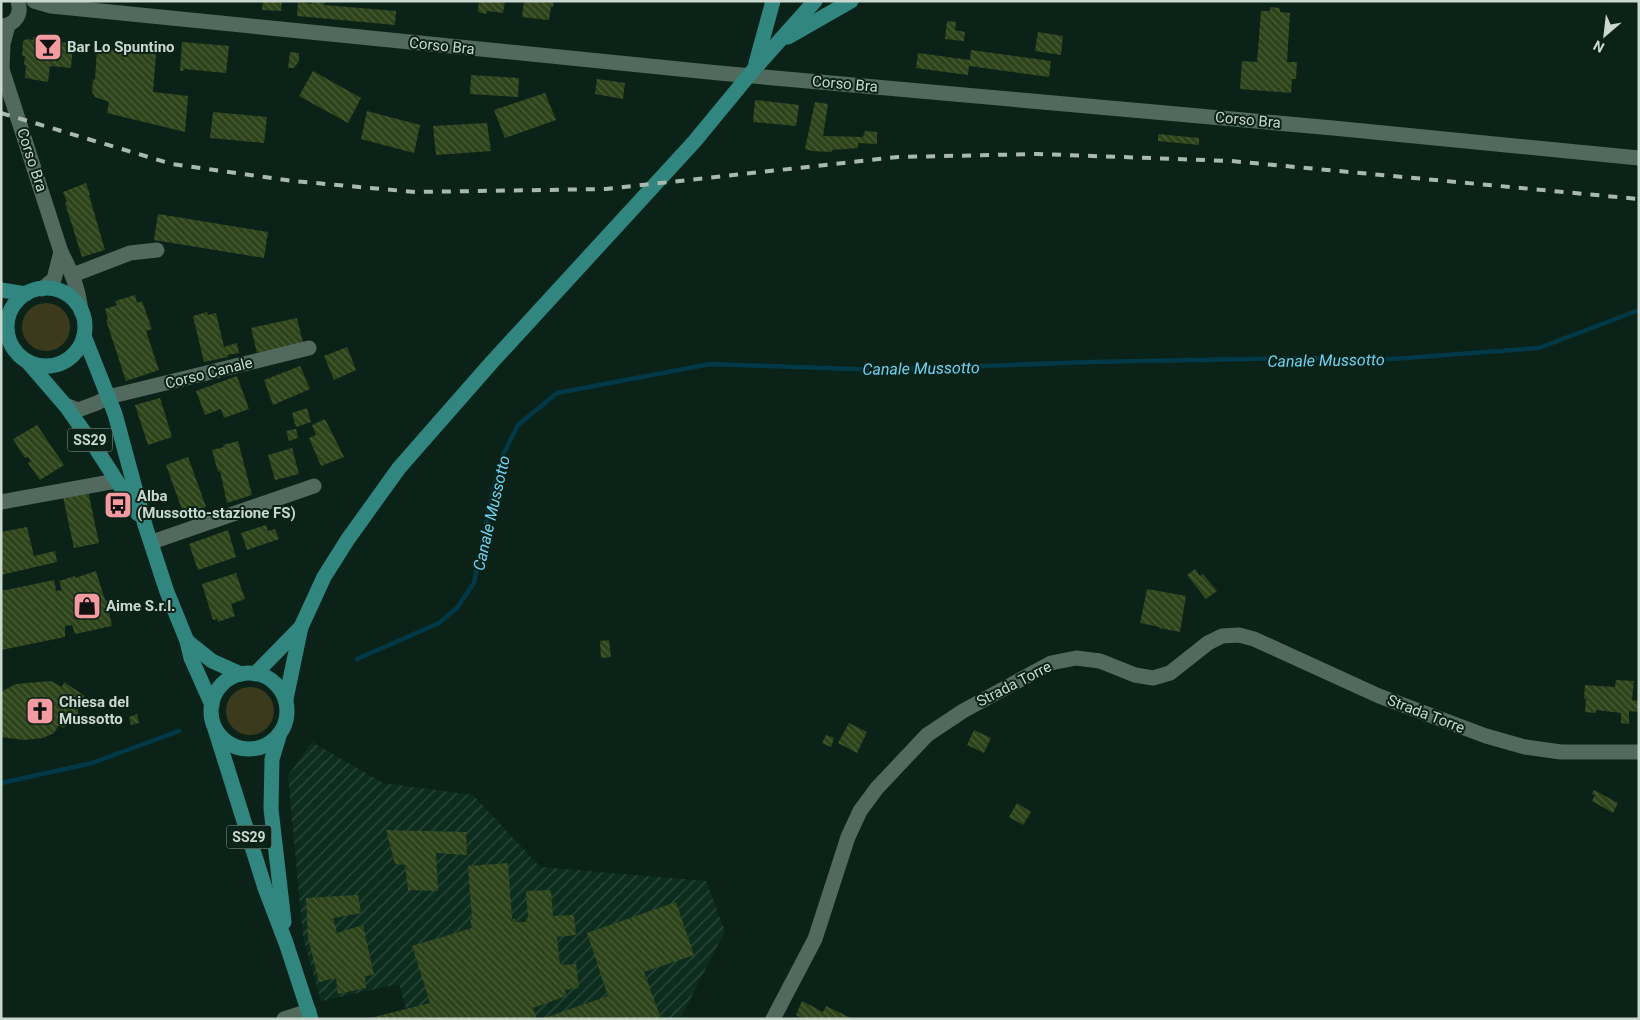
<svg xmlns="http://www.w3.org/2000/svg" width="1640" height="1020" viewBox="0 0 1640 1020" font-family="Roboto,sans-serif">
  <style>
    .industrial { fill: url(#industrial-furrows) }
    .green { fill: #3c3a1d }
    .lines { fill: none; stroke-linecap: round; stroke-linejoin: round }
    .stream { stroke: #023948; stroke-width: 4.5 }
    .building { fill: url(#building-back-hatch) }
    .minor { stroke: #516a5d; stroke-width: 15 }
    .major { stroke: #31877f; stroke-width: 15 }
    .rail { stroke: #a9b9b0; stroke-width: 4; stroke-dasharray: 9 9; stroke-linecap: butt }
    .labels { text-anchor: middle; stroke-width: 4; stroke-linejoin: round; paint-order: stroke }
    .shield { fill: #0b2218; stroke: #91a199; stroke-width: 1 }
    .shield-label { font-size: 14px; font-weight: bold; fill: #cad8d0 }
    .street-label { font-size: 15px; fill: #cad8d0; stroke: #0b2218 }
    .poi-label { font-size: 15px; font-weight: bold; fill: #cad8d0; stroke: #0b2218; text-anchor: start }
    .water-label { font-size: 16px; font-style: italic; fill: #70d2f1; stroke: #0b2218 }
  </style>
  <defs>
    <pattern id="industrial-furrows" width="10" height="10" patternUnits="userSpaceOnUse" patternTransform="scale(1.25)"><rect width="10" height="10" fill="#0d2d1f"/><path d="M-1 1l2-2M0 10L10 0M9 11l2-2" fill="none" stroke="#2f4b3e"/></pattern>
    <pattern id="building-back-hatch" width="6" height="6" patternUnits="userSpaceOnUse" patternTransform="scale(1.25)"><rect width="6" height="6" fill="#2d441a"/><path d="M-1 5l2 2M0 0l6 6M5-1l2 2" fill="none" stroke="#4a5e3a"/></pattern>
  </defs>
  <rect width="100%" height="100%" fill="#0b2218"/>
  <polygon class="industrial" points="312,742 383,783 473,795 540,867 706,881 725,931 680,1019 409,1019 399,984 321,1001 303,937 288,776"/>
  <g class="green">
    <circle cx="46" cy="327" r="24"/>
    <circle cx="250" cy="711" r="24"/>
  </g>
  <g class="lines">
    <g class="stream">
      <polyline points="357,659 439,623 457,608 474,583 490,504 502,457 518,425 557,393 710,364 881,370 1091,362 1297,358 1393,359 1539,348 1639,310"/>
      <polyline points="1,783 92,763 179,731"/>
    </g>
  </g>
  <g class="building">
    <polygon points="263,1 282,1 281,11 262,10"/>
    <polygon points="312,1 325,1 324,5 396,11 395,25 297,16 298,2 312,4"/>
    <polygon points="479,1 505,1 503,13 487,11 486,14 478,12"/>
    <polygon points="524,1 554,1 553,7 551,7 549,20 522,17"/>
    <polygon points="1270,7 1280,8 1280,12 1290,13 1287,62 1297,62 1296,79 1292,79 1291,93 1240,89 1242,61 1257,62 1261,11 1270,11"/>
    <polygon points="947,21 956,22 955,30 965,32 964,41 945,39"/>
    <polygon points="1038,32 1063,36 1061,55 1035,51"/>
    <polygon points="33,37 73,44 71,68 50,66 48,82 25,78 26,65 24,65 25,56 22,56 23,41 26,39 33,40"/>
    <polygon points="182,42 229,46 226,73 184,69 183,71 180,71"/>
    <polygon points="97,48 156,54 153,92 188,96 185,132 107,113 109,102 95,97 92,92 93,79 95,80"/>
    <polygon points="971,50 1051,61 1049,77 969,66 968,75 916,68 918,53 970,60"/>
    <polygon points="290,52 299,53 299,61 294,68 288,68"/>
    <polygon points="313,71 361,98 348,123 299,96"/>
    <polygon points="471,75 519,78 518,97 470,94"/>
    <polygon points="597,79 625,83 623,99 595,94"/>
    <polygon points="545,93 556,120 505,138 494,110"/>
    <polygon points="755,100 799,105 796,126 753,122"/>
    <polygon points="815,102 828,104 823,136 863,137 865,131 877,132 877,144 858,143 858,148 832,150 832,152 812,151 805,149"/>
    <polygon points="367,111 420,125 414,153 361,139"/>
    <polygon points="213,112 267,117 264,143 210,138"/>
    <polygon points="487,123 491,151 436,155 433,126"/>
    <polygon points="1158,134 1199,138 1199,145 1158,141"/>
    <polygon points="86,183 90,195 89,195 105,250 82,257 65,203 67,202 63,192"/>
    <polygon points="158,214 268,232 264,258 154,240"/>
    <polygon points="135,295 137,303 142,301 152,329 146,331 159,370 126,381 106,320 108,319 105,309 117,305 115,301"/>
    <polygon points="207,312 208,315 216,313 224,347 237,343 239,353 227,355 228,357 204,362 193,316"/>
    <polygon points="297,318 303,343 257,353 251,328"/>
    <polygon points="347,347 356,370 334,380 324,356"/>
    <polygon points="300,366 310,389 273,405 264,380"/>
    <polygon points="237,376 249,409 224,418 221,409 205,415 196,391"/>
    <polygon points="160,398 172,437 148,445 135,405"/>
    <polygon points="307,408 311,422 296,427 292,413"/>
    <polygon points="325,419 344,457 321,466 309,438 316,435 312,425"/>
    <polygon points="37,425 64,465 40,480 28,463 31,461 28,457 25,458 13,439"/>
    <polygon points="296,429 298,438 289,441 286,431"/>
    <polygon points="238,441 252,495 227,503 220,471 218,472 212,450 224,447 223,445"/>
    <polygon points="292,448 299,474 275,480 268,455"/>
    <polygon points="188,457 206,507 184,515 166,465"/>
    <polygon points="88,491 99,543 74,548 63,497"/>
    <polygon points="266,525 268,531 275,529 279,539 247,550 241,533"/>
    <polygon points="27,527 34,556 55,551 57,562 1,575 1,567 3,567 1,557 1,532"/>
    <polygon points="228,530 236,557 198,570 189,544"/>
    <polygon points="1195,569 1200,576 1203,574 1217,591 1206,599 1187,575"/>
    <polygon points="96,571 105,600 108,602 110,609 109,612 112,626 75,634 72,625 65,626 65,637 1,650 1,591 54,580 56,591 62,590 59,581 75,576 75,578"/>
    <polygon points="236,573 245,599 231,604 235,616 218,622 217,619 213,620 202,584"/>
    <polygon points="1147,589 1186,596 1180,632 1159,628 1160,627 1140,623"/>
    <polygon points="609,640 611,657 601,658 600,641"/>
    <polygon points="1616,680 1634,681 1632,700 1639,701 1639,712 1629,711 1629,724 1621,723 1621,713 1596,710 1596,713 1585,712 1586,698 1584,699 1585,685 1615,687"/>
    <polygon points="51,681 62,687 64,682 85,696 77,703 79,718 63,728 59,725 54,733 43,738 24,740 1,737 1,692 16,684"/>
    <polygon points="137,714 139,723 131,725 129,717"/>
    <polygon points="849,723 867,732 857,753 838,743"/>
    <polygon points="974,730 991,738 984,753 967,745"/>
    <polygon points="826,735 834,738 831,747 822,743"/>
    <polygon points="1594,790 1618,803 1613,813 1592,801 1595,795 1592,794"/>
    <polygon points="1017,803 1031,812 1023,825 1009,817"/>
    <polygon points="386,830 466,832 467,855 436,853 438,891 408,890 405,865 395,864"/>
    <polygon points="508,863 512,919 515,919 515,922 526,922 526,918 528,918 526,891 551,890 553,916 574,915 576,935 557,937 560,965 576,964 579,988 565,990 566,996 533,1008 537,1019 436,1019 435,1017 425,1019 366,1019 430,1003 412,946 472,928 470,919 472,920 468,866"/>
    <polygon points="358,895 361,913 333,918 337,933 363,925 374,975 365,976 366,988 338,994 336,978 319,982 308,937 306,898"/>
    <polygon points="676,902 694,955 644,972 661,1019 541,1019 608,996 587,933"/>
    <polygon points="802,1001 823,1012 826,1006 853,1019 804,1019 796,1015"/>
  </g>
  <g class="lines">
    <g class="minor">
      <polyline points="34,1 51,6 719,73 1333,128 1639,158"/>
      <path d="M1 26C15 25 22 15 18 1"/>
      <path d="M1 66 61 252C72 273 78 287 81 311"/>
      <polyline points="2,69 3,44 8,25"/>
      <polyline points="73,275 130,253 157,250"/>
      <polyline points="42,289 54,279 61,252"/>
      <polyline points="65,405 78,410 97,403 108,397 309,348"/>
      <polyline points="1,502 116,481"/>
      <polyline points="152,542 314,486"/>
      <polyline points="284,1019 309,1011"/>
      <polyline points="773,1019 815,939 848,837 860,811 877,788 927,735 963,711 1051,663 1076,658 1100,661 1135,675 1153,678 1170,673 1208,643 1222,636 1239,635 1254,639 1379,696 1486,736 1525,747 1561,752 1639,752"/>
    </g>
    <g class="major">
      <polyline points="788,37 851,1"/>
      <polyline points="756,63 773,1"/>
      <circle cx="46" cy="327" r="39"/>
      <polyline points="1,290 26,294"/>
      <polyline points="84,336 115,414 145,525 167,592 187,641 191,658 212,705"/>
      <polyline points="27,361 65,405 95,447 138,514"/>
      <polyline points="187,641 212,661 241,674"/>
      <circle cx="249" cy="711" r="38"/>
      <polyline points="255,674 301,627"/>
      <polyline points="286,699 301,627 324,577 348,539 399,468 492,362 694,142 755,68 815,1"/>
      <polyline points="215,729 265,888 286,943 311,1019"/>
      <polyline points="279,736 272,759 271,809 284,922"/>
    </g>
    <polyline class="rail" points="1,113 172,164 293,181 415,192 606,189 898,157 1038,154 1231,161 1639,199"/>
  </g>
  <defs>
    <symbol id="bar-square" viewBox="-11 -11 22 22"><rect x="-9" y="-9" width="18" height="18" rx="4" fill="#f49aa1" stroke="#0b2218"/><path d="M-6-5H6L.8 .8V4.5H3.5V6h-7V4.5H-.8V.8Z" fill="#111"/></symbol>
    <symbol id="bus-square" viewBox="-11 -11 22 22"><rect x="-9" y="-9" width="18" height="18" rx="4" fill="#f49aa1" stroke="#0b2218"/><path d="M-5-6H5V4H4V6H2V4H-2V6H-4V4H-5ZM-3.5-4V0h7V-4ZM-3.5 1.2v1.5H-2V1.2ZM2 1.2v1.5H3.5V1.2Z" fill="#111"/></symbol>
    <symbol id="shop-square" viewBox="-11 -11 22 22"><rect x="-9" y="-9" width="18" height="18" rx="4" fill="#f49aa1" stroke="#0b2218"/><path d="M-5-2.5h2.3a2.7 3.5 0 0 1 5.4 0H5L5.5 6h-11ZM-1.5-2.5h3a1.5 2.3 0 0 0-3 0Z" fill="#111"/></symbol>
    <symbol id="church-square" viewBox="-11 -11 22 22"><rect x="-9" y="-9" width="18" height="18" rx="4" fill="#f49aa1" stroke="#0b2218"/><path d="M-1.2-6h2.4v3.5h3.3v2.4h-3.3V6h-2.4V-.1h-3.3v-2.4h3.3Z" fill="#111"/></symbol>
  </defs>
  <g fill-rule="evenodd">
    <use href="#bar-square" x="32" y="31" width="32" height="32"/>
    <use href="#bus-square" x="102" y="489" width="32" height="32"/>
    <use href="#shop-square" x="71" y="590" width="32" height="32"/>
    <use href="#church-square" x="24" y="695" width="32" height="32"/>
  </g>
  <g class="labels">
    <g class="shield">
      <rect x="67.5" y="428.5" width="45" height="23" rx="4"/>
      <rect x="226.5" y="825.5" width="45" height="23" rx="4"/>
    </g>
    <g class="shield-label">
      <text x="90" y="445">SS29</text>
      <text x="249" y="842">SS29</text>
    </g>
    <g class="street-label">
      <text transform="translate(442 46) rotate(6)" y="5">Corso Bra</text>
      <text transform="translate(845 84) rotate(5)" y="5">Corso Bra</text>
      <text transform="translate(1248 120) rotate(5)" y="5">Corso Bra</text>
      <text transform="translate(32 160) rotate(72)" y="5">Corso Bra</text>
      <text transform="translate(209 373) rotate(-14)" y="5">Corso Canale</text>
      <text transform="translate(1014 684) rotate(-27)" y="5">Strada Torre</text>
      <text transform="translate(1426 714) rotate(21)" y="5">Strada Torre</text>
    </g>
    <g class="poi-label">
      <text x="67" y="52">Bar Lo Spuntino</text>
      <text x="137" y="501">Alba<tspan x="137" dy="17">(Mussotto-stazione FS)</tspan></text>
      <text x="106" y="611">Aime S.r.l.</text>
      <text x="59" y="707">Chiesa del<tspan x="59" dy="17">Mussotto</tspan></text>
    </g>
    <g class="water-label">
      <text transform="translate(1326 360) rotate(-1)" y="6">Canale Mussotto</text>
      <text transform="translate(921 368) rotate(-1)" y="6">Canale Mussotto</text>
      <text transform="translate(491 513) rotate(-77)" y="6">Canale Mussotto</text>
    </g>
  </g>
  <rect width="1640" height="1020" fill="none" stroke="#cad8d0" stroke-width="5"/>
  <g transform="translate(1605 35) rotate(208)" stroke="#0b2218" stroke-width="4" paint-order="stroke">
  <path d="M0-4L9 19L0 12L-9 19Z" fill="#cad8d0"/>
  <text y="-8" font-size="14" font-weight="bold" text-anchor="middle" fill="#cad8d0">N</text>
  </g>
</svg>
